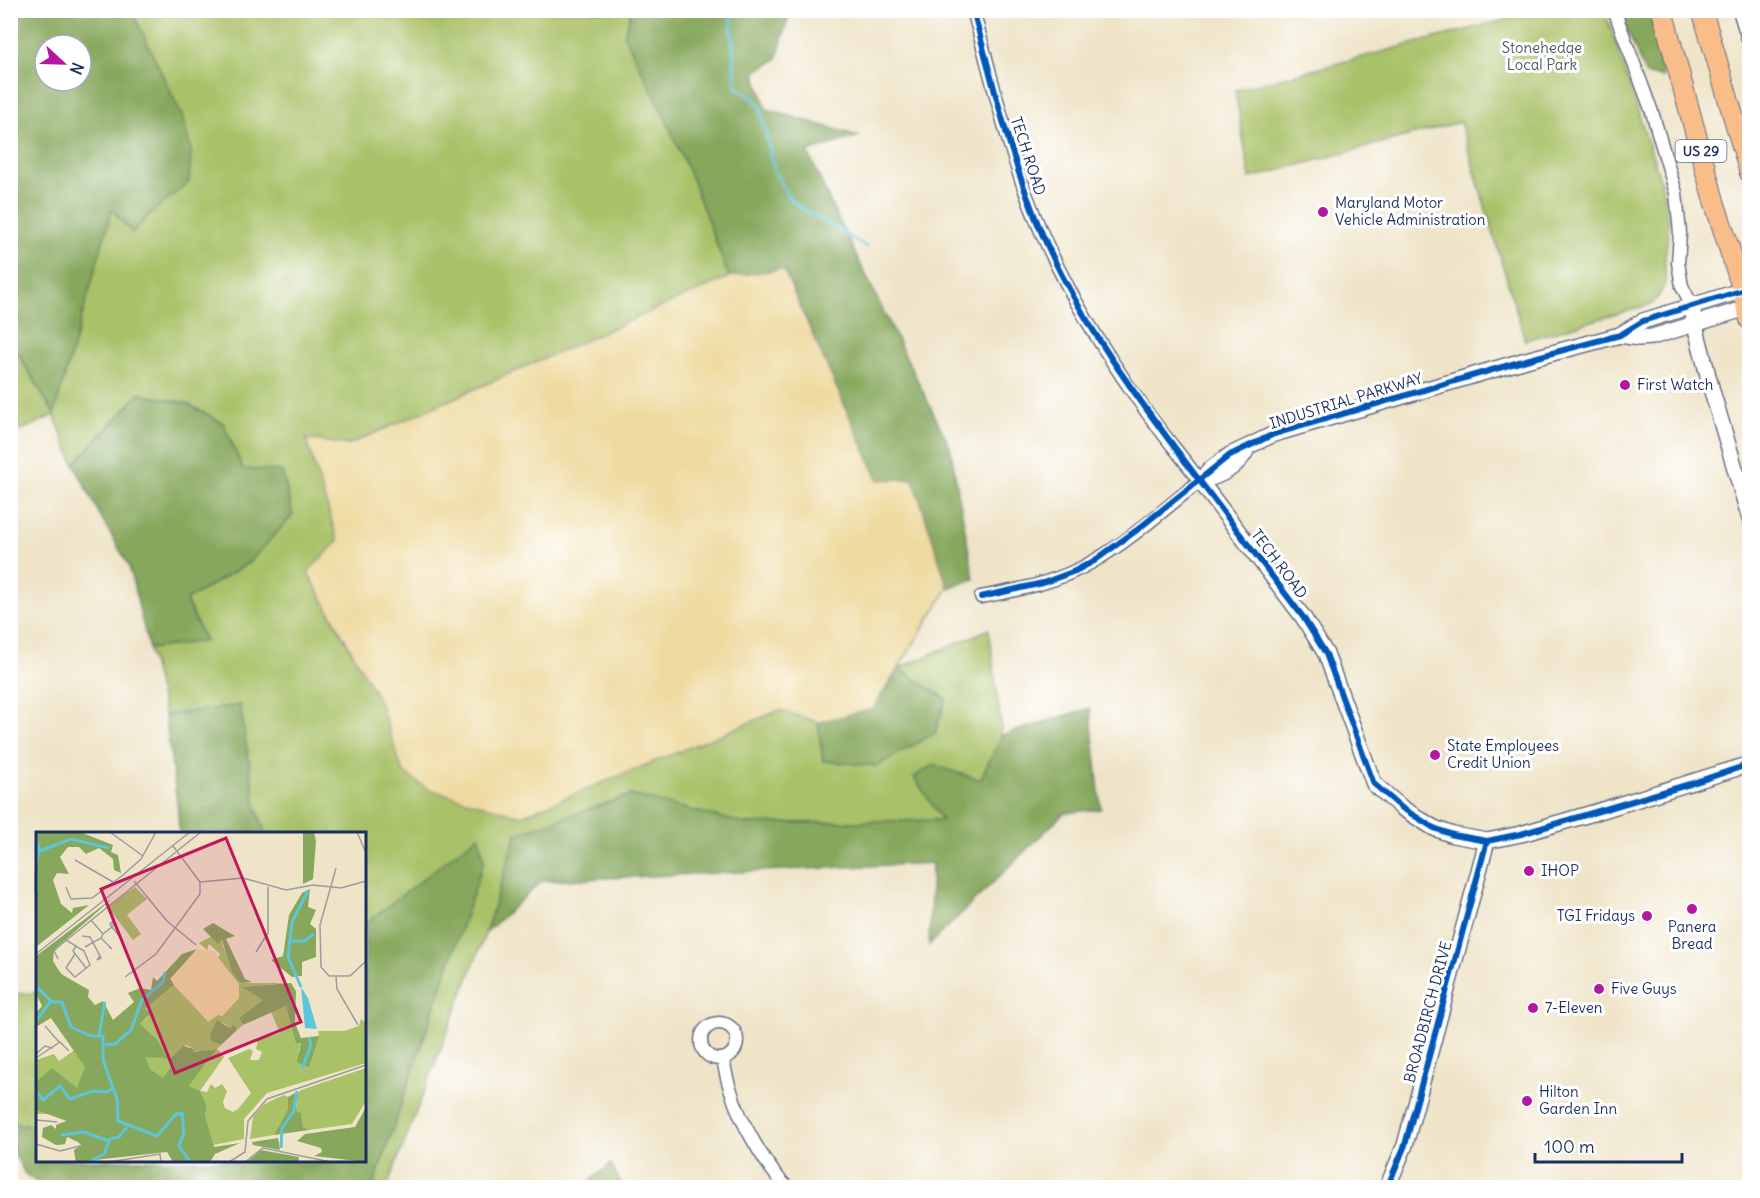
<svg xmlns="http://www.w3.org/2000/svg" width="1760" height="1198" viewBox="0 0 1760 1198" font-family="Delius,sans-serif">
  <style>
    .green { fill: #a9c167; stroke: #627862; stroke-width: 1.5 }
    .forest { fill: #86a75c; stroke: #506b5d; stroke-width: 1.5; fill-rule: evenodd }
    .sand { fill: #eeda9e; stroke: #84847e; stroke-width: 1.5 }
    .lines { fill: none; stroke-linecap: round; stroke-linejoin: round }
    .stream { stroke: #5dc5d9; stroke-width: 3 }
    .minor-casing { stroke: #656e83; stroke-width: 15 }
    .tertiary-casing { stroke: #656e83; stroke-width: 18 }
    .trunk-casing { stroke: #656e83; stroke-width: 22 }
    .minor { stroke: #fff; stroke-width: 12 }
    .tertiary { stroke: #fff; stroke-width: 15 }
    .trunk { stroke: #f8bd89; stroke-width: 20 }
    .cycleway-casing { stroke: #fff; stroke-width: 10 }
    .cycleway { stroke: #0057b8; stroke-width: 6 }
    .poi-dot { fill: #b5179e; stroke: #fff; stroke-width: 2 }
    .labels { text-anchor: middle; stroke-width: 6; stroke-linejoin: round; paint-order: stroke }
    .shield { fill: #fff; stroke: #5f6d8e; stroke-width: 1.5 }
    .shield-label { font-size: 14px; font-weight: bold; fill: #1b2f5e }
    .park-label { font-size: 15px; fill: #465b61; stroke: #fff }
    .street-label { font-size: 15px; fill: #1b2f5e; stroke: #fff }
    .poi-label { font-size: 15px; fill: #1b2f5e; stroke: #fff; text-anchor: start }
    .inset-river { fill: none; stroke: #5dc5d9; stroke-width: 3 }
    .inset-road { fill: none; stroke: #9a9c9e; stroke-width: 1.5 }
    .view { fill: #c2185b; fill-opacity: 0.15; stroke: #c2185b; stroke-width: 3 }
    .inset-edge { fill: none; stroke: #1b2f5e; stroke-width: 3 }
  </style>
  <rect width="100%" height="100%" fill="#fff"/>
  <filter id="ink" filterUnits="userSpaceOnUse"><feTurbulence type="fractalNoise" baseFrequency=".0167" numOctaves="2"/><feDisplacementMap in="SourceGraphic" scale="12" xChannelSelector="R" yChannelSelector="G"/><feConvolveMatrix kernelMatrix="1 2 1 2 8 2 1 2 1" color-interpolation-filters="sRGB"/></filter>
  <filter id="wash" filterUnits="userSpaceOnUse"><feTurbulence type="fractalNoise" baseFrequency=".008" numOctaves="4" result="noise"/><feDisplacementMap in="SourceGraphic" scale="24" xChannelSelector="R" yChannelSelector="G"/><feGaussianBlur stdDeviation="1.35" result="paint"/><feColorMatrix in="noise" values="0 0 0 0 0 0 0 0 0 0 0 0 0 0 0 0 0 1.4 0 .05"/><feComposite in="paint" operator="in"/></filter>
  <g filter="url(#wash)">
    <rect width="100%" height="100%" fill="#efe4c8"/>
    <g class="green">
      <polygon points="1543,10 1605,11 1661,182 1669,224 1665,259 1665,283 1660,294 1652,304 1525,340 1460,122 1250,178 1235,90"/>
      <polygon points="114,11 631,11 624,35 663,113 692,179 729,277 348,445 306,439 338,541 308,573 379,701 403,772 521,816 780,710 818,722 823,761 946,699 899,668 989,629 1002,735 980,780 933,765 942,820 746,824 631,795 516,834 486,932 387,1187 373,1187 484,861 479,836 365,924 364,834 265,833 256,806 240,706 165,715 149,649 205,641 186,600 250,562 243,469 223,423 186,403 139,394 74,464 54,415 11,435 10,341 54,413 112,209 132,232 151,213 134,15"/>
      <polygon points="37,993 37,1125 17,1124 11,1122 10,994"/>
    </g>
    <g class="forest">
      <path d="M114 11 134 15 183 118 191 151 189 182 151 213 132 233 112 210 54 414 11 341V11ZM45 45H81V81H45Z"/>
      <polygon points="631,11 790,11 777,59 755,72 766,109 859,136 808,152 833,208 950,447 974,579 948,588 913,479 878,480 784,269 729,277 692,179 663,113 624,35"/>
      <polygon points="1619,11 1649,11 1658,42 1663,77 1646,75"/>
      <polygon points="139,394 186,403 223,423 243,469 282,471 293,515 250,562 186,600 205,641 149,649 129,566 102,519 74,464"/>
      <polygon points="899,668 946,699 935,733 877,766 823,761 818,722 873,709"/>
      <polygon points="240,705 256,806 265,833 179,833 178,810 165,715"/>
      <polygon points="1090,708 1101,809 1064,813 929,945 932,863 542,881 486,932 516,834 631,795 746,824 942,820 914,777 933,765 980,780 1002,735"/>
      <polygon points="479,835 484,861 373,1187 45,1188 25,1174 11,1147 11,1122 17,1124 37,1125 38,1160 364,1160 365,924"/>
      <polygon points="611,1164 623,1187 582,1187"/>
    </g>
    <polygon class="sand" points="783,269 878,480 913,479 948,588 873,709 818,722 780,710 521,816 428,789 403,772 379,701 308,572 338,541 306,439 348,445 729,277"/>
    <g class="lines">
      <polyline class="stream" points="730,10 732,16 731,23 736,87 752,97 760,107 774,170 789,198 802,209 819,218 866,247"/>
    </g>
  </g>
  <g filter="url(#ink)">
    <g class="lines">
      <defs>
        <g id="minor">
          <path d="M973 10C994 86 1011 164 1043 236 1069 294 1103 350 1139 401 1158 429 1180 454 1200 481 1165 508 1132 539 1094 561 1059 582 1019 590 981 597"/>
          <polyline points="1614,10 1652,112 1676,193 1680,233 1678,263 1682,286 1692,306"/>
          <polyline points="1739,10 1750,46"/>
          <circle cx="719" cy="1041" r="18"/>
          <path d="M723 1059C725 1070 727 1081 731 1091 739 1119 766 1168 788 1188"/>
        </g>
        <g id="tertiary">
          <polyline points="1692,306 1695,325 1712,391 1750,519"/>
          <polyline points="1620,335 1639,338 1652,337 1750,307"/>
          <polyline points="1200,481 1303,617 1326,654 1374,784 1402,808 1434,828 1453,835 1487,841 1521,834 1593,813 1750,764"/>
          <polyline points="1200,481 1211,469 1230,455 1274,434 1526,360 1620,335 1643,321 1750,288"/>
          <path d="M1200 481C1218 477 1236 469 1246 451"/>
          <polyline points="1387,1188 1405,1145 1487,841"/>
        </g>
        <g id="trunk">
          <polyline points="1662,10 1714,201 1743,291 1750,320"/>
          <polyline points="1702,10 1750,173"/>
        </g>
      </defs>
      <use href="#minor" class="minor-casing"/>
      <use href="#tertiary" class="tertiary-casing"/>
      <use href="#trunk" class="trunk-casing"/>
      <use href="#minor" class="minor"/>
      <use href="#tertiary" class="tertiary"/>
      <use href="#trunk" class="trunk"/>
      <defs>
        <g id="cycleway">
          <path d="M973 10C994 86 1011 163 1043 236 1081 322 1137 398 1193 472 1230 521 1267 569 1303 617L1326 654 1374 784 1402 808 1434 828 1453 835 1487 841 1521 834 1690 784 1750 764"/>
          <polyline points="981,597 1043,583 1075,571 1094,561 1137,530 1230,455 1274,434 1526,360 1620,335 1643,321 1750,288"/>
          <polyline points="1387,1188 1405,1145 1487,841"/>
        </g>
      </defs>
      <use href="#cycleway" class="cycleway-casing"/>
      <use href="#cycleway" class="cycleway"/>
    </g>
  </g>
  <g class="poi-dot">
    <circle cx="1323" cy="212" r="6"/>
    <circle cx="1625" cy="385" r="6"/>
    <circle cx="1435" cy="755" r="6"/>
    <circle cx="1529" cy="871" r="6"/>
    <circle cx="1692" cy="909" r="6"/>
    <circle cx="1647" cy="916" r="6"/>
    <circle cx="1599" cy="989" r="6"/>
    <circle cx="1533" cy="1008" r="6"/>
    <circle cx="1527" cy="1101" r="6"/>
  </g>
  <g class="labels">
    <rect class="shield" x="1675.5" y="140" width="51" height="22" rx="4.5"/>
    <g class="shield-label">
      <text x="1701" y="156">US 29</text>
    </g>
    <g class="park-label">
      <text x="1542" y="53">Stonehedge<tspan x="1542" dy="17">Local Park</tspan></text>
    </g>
    <g class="street-label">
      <text transform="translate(1028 156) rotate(72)" y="5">TECH ROAD</text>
      <text transform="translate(1346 401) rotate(-17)" y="5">INDUSTRIAL PARKWAY</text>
      <text transform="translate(1279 564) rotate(53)" y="5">TECH ROAD</text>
      <text transform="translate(1428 1012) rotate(-75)" y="5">BROADBIRCH DRIVE</text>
    </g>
    <g class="poi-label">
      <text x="1335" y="208">Maryland Motor<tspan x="1335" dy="17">Vehicle Administration</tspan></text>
      <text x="1637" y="390">First Watch</text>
      <text x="1447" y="751">State Employees<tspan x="1447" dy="17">Credit Union</tspan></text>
      <text x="1541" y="876">IHOP</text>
      <text x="1635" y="921" text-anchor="end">TGI Fridays</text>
      <text x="1692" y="932" text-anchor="middle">Panera<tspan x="1692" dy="17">Bread</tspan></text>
      <text x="1611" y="994">Five Guys</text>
      <text x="1545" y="1013">7-Eleven</text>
      <text x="1539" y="1097">Hilton<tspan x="1539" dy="17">Garden Inn</tspan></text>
    </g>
  </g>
  <g transform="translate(36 832)">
    <rect width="330" height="330" fill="#efe4c8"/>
    <path d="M99 55 111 67 91 83 105 102 97 108 71 74ZM174 105 185 107 196 141 205 151H249L207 155 228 168 203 186 207 193 201 198 198 192 194 196 188 191 178 195 175 209 185 213 181 217 188 225 164 259 171 260 175 252 179 256 186 252 191 259 187 270 189 276 197 280 202 277 215 261 192 226 213 217 217 219 214 228H223L226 220 220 217 222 208 244 201 235 180 250 174 261 211 265 210 262 222 283 204 282 199H308L323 194 325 187 330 191V231L231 261 208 287V307L177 313 169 283 171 275 163 259 153 254 179 217 157 220 158 217 150 213 127 246 174 314 40 330 38 318 48 315 39 303 28 305 29 312 20 313 12 302 26 301 21 292 31 289 15 282H0V228L18 222 23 229 43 215 0 162 13 128 115 238 108 224 130 225 121 207 104 192 112 185 109 177 138 153 172 189 182 182 186 184 203 166V152L181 129 184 122 173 112 171 118 163 111ZM330 236V269L316 292 273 298 267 295 265 282 261 280V262L265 258ZM248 263 252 265V277L238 303 214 307 217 285 228 272Z" fill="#a9c167"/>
    <path d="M0 0H44L77 13 75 20 82 23 85 41 78 38 77 27 63 16 50 22 43 15H32L24 25 33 42 21 41 17 48 25 72 36 81 37 76 53 73 0 115ZM267 0H278L280 9 277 47 267 52ZM274 57 272 75 280 78 274 92 280 97V125L266 130V144L256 145 235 128 247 124 253 83 266 61ZM78 65 18 118 17 129 25 142 53 158 52 165 59 173 67 169 77 188 98 170 92 161 104 156 115 158 117 145 121 149 146 122 161 117 135 147 138 153 109 177 115 181 104 192 121 207 131 226 109 225 115 238 127 246 136 233 135 226 147 214 158 217 157 220 180 217 153 254 164 259 171 275 169 283 178 315 204 311 179 322 174 330H137L131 320 40 330 38 318 45 313 42 310 31 305 29 312 20 313 6 305 7 296 15 293 20 297V293L31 289 0 278V250L16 236 41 256 49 235 15 186 0 195V181L6 174 0 162V124ZM177 91 199 104 190 107 209 147 216 150 205 151 196 141 186 108 182 112 167 97ZM255 151 260 159 259 191 265 206 283 204 273 235 261 230 265 211H260L250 174 207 193 203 186 227 168 206 155ZM181 188 194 196 198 192 201 198 185 213 175 209 174 204ZM259 261 261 280 265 281 267 295 273 298 238 303 252 277V265ZM330 275V330L278 324 286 320 285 316 261 309 269 302 319 295ZM242 306 244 318 217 313 216 310ZM225 318 263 325 262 330H211Z" fill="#86a75c"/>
    <path d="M161 117 177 119 203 152V166L186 184 182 183 172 190 134 147Z" fill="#eeda9e"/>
    <path d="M265 155 272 166 281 197 269 196Z" fill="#5dc5d9"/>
    <path class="inset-river" d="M0 9 3 15 0 34M1 20 35 7 73 16M0 39V61M254 109H268L278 102M0 154 16 170H26L35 195 55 204H67V228L81 267 82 289 121 304 140 282 146 281 148 300 143 314 154 330M265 155 252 125 256 90 272 59M0 189 15 169M63 203 69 170M69 213 79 212 95 198 106 168 127 150 129 140M266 237 275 213 273 205M0 264 3 262 7 268 24 254 34 267 57 259 71 260 78 255M25 303 48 300 73 309M245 316 246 296 258 279 261 259M53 330 68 322 74 307 83 305 91 295"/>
    <path class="inset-road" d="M74 0 107 24M321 0 330 21M141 19 165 0M39 28 77 50M300 36 284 93 285 135 293 144H314L330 129M87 43 105 27 120 0M98 49 131 89 160 113M164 50 207 46 250 58 277 53 305 56 330 49M30 55 35 67 56 66 87 43M55 88 67 102M46 104 54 105 65 126 61 128 64 124M65 106 76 117 73 115M30 108 48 119 54 133 39 145 30 136 39 122M40 114 37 119 50 136M49 115 65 106 67 102 76 95 78 93 76 90 74 92 76 95 87 109M220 120 232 101V55M0 122 154 0M22 127 18 119 22 115 140 20M89 145 120 122 164 62V50L137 14M300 145 301 157 322 193M9 194 23 210M0 222 9 214 17 216M0 226 24 210 33 219M0 288 21 290M0 312 24 319 44 314M72 330 124 322 125 330M193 330 209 320 212 289 231 267 330 233M209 330 227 316 295 330"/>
    <path class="view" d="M190 6 265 190 139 241 65 57Z"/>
    <rect width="330" height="330" class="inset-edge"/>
  </g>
  <rect width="1760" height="1198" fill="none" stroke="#fff" stroke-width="36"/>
  <g transform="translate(63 63) rotate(112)"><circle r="28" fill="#ffffff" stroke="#a4acbf" stroke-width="1.5"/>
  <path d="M0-4.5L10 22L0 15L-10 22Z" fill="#b5179e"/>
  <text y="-9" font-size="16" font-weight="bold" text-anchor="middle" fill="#1b2f5e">N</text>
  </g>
  <path d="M1535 1153v9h147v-9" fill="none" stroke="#1b2f5e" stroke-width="3"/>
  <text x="1544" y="1153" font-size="18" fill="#1b2f5e" stroke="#ffffff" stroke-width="4.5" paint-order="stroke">100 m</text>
</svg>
